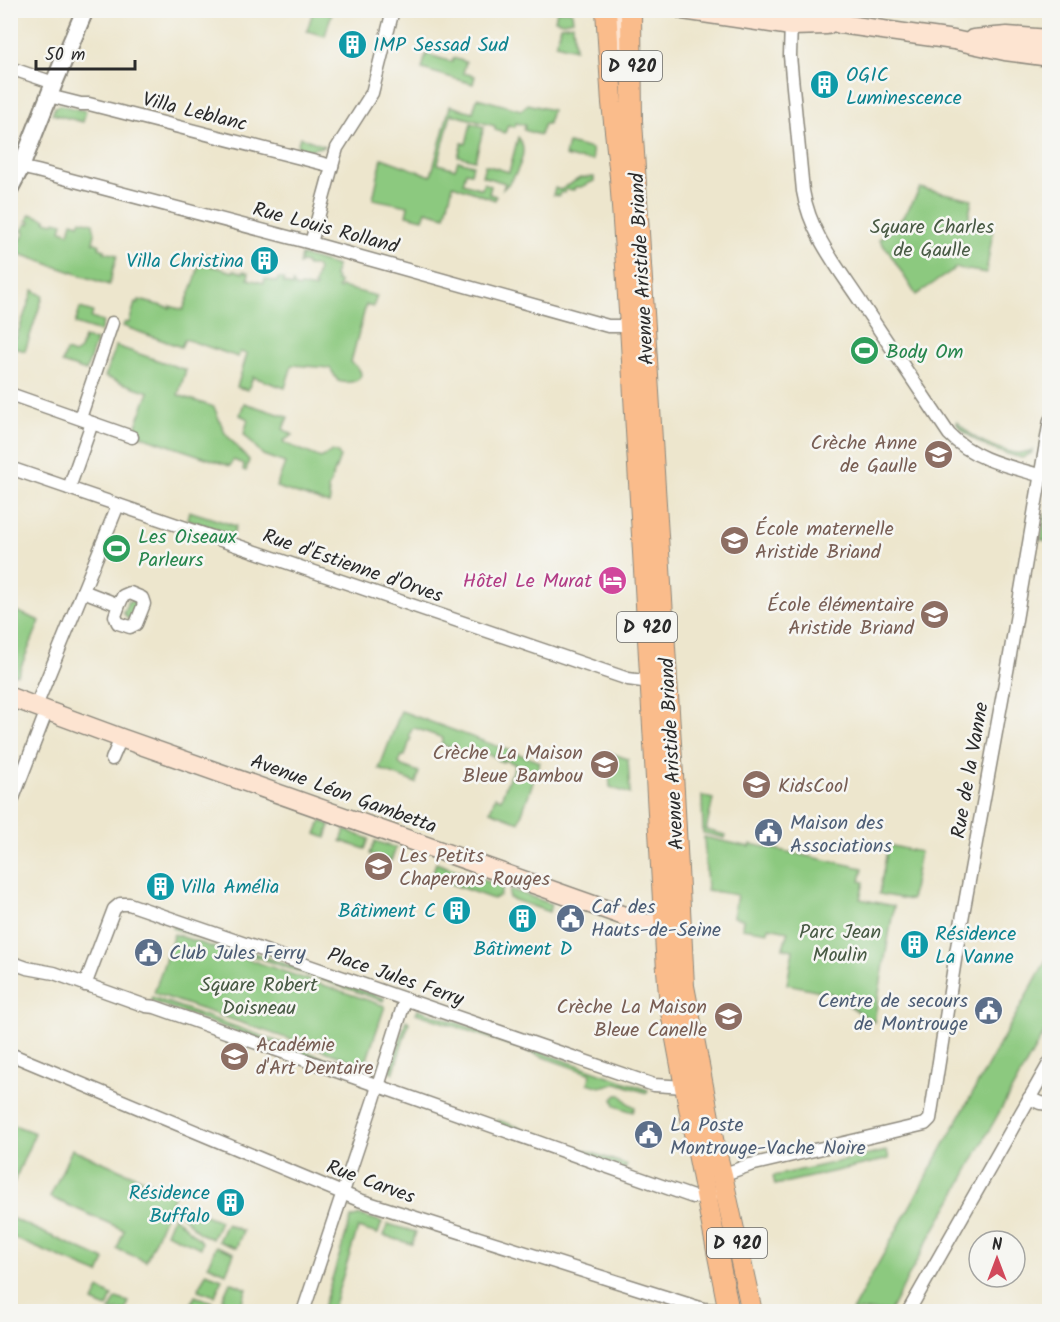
<svg xmlns="http://www.w3.org/2000/svg" width="1060" height="1322" viewBox="0 0 1060 1322" font-family="Kalam,sans-serif">
  <style>
    .green { fill: #8cc97f; stroke: #5c7a55; stroke-width: 1.5 }
    .lines { fill: none; stroke-linecap: round; stroke-linejoin: round }
    .minor-casing { stroke: #8c887c; stroke-width: 15 }
    .tertiary-casing { stroke: #8c887c; stroke-width: 20 }
    .secondary-casing { stroke: #8c887c; stroke-width: 21 }
    .primary-casing { stroke: #8c887c; stroke-width: 22 }
    .minor { stroke: #fff; stroke-width: 12 }
    .tertiary { stroke: #fff; stroke-width: 16 }
    .secondary { stroke: #fde4d1; stroke-width: 18 }
    .primary { stroke: #fabc8b; stroke-width: 20 }
    .labels { text-anchor: middle; stroke-width: 5; stroke-linejoin: round; paint-order: stroke }
    .shield { fill: #f6f6f2; stroke: #686867; stroke-width: 1.5 }
    .shield-label { font-size: 18px; font-weight: bold; fill: #2b2b2b }
    .culture-label { font-size: 20px; fill: #0d838f; stroke: #f6f6f2; text-anchor: start }
    .street-label { font-size: 20px; fill: #2b2b2b; stroke: #f6f6f2 }
    .park-label { font-size: 20px; fill: #485a44; stroke: #f6f6f2 }
    .leisure-label { font-size: 20px; fill: #27864d; stroke: #f6f6f2; text-anchor: start }
    .education-label { font-size: 20px; fill: #785e54; stroke: #f6f6f2; text-anchor: end }
    .hotel-label { font-size: 20px; fill: #b23c85; stroke: #f6f6f2; text-anchor: end }
    .service-label { font-size: 20px; fill: #4e5e75; stroke: #f6f6f2; text-anchor: start }
  </style>
  <rect width="100%" height="100%" fill="#f6f6f2"/>
  <filter id="ink" filterUnits="userSpaceOnUse"><feTurbulence type="fractalNoise" baseFrequency=".0167" numOctaves="2"/><feDisplacementMap in="SourceGraphic" scale="12" xChannelSelector="R" yChannelSelector="G"/><feConvolveMatrix kernelMatrix="1 2 1 2 8 2 1 2 1" color-interpolation-filters="sRGB"/></filter>
  <filter id="wash" filterUnits="userSpaceOnUse"><feTurbulence type="fractalNoise" baseFrequency=".008" numOctaves="4" result="noise"/><feDisplacementMap in="SourceGraphic" scale="24" xChannelSelector="R" yChannelSelector="G"/><feGaussianBlur stdDeviation="1.35" result="paint"/><feColorMatrix in="noise" values="0 0 0 0 0 0 0 0 0 0 0 0 0 0 0 0 0 1.4 0 .05"/><feComposite in="paint" operator="in"/></filter>
  <g filter="url(#wash)">
    <rect width="100%" height="100%" fill="#ede6cd"/>
    <g class="green">
      <polygon points="313,11 332,12 325,36 307,31"/>
      <polygon points="557,11 570,11 572,13 573,20 563,22 555,20"/>
      <polygon points="573,24 575,49 556,44 561,26"/>
      <polygon points="426,54 452,62 453,58 466,62 463,73 475,76 473,84 422,69"/>
      <polygon points="477,98 521,110 528,104 552,110 548,124 544,124 540,135 524,130 525,125 516,123 515,127 508,125 505,133 495,130 495,126 451,114 438,164 455,169 458,161 473,165 471,173 466,172 463,183 482,189 484,183 491,186 489,194 496,196 495,200 453,185 445,216 426,211 423,219 406,215 408,206 373,199 382,158 431,176 450,106 473,112"/>
      <polygon points="60,105 86,111 83,122 52,114 55,107"/>
      <polygon points="471,123 484,127 475,160 458,156 462,143 466,144"/>
      <polygon points="300,137 325,146 300,152 296,151"/>
      <path d="M518 137C531 151 515 179 503 189L505 183 482 176 485 165 509 172Z"/>
      <polygon points="568,143 592,149 593,160 576,159 565,156"/>
      <polygon points="594,177 594,181 581,187 575,187 574,190 566,189 565,193 561,192 559,196 553,195 555,188 560,190 580,178"/>
      <path d="M920 188 972 199 967 227 993 231 986 273 956 268 916 295 887 249H886L879 239C897 228 911 207 920 188Z"/>
      <polygon points="30,214 46,219 45,221 54,223 55,221 63,223 61,230 69,233 72,222 79,224 81,220 93,223 95,234 93,242 100,245 99,248 105,250 104,252 117,255 109,285 17,253 21,245 20,242 25,232 22,231 26,224 30,224 31,221 27,221"/>
      <path d="M202 253 208 255 207 259 209 265 233 272 234 270 243 273 244 271 249 273 248 279 264 283 265 279 277 282 278 278 284 279 283 283 292 286 293 283 295 287 299 288 301 286 315 289 316 287 314 286 318 270 316 266H307L306 263 302 262 299 264 301 255 337 266 334 276 337 278 336 281 340 282 338 289H340L341 287 377 296 373 307 366 305 351 362C353 364 357 366 359 369 367 382 347 384 338 381L330 368 292 365 285 388 253 377 248 390 237 387 247 354 240 352 238 357 185 339 181 347 123 326 125 322 129 323 135 303 138 304 139 300 170 308V306L183 310 195 280Z"/>
      <polygon points="33,290 43,296 25,351 13,347"/>
      <polygon points="80,308 93,312 91,318 103,322 100,332 75,324"/>
      <polygon points="84,338 96,341 86,371 62,363 66,351 74,354 80,350"/>
      <polygon points="116,346 186,370 178,395 214,407 225,433 249,460 246,471 243,470 244,464 233,460 230,466 133,433 149,392 105,377"/>
      <polygon points="244,403 288,417 283,429 293,435 283,441 284,443 321,458 332,451 338,453 340,457 328,489 330,499 329,504 276,487 285,463 263,455 244,434 248,419 240,415"/>
      <path d="M957 422C964 428 971 436 979 440 989 445 1012 455 1024 453 1027 453 1030 451 1033 450L1032 453 1022 458C993 450 978 446 957 425Z"/>
      <polygon points="189,511 236,526 233,535 187,519"/>
      <polygon points="1045,515 1049,516 1049,542 1041,540"/>
      <polygon points="134,600 138,602 132,620 128,619 123,612 124,610 126,610 127,602"/>
      <polygon points="11,609 40,621 18,674 14,675 11,674"/>
      <polygon points="401,711 540,762 519,822 490,811 495,797 501,799 510,775 512,775 515,764 504,760 503,762 497,760 496,757 479,751 476,758 475,756 473,757 441,744 443,738 415,728 412,729 409,736 411,737 405,756 402,756 399,763 402,766 419,772 416,783 379,769"/>
      <polygon points="608,752 628,759 630,794 610,787"/>
      <polygon points="702,796 713,799 706,830 726,835 725,838 703,833"/>
      <polygon points="321,821 330,825 326,838 316,834"/>
      <polygon points="345,830 369,839 365,849 341,841"/>
      <polygon points="704,837 750,847 751,844 863,868 860,881 864,882 860,899 894,906 874,1022 830,993 787,984 793,950 783,948 788,931 769,927 768,932 742,928 743,919 733,917 737,895 707,890"/>
      <polygon points="375,841 396,848 391,861 370,854"/>
      <polygon points="888,845 920,852 911,900 879,894"/>
      <polygon points="436,863 503,887 500,896 493,899 431,877"/>
      <polygon points="510,889 551,904 549,912 509,898"/>
      <polygon points="173,925 384,998 383,1001 172,928"/>
      <polygon points="174,934 385,1006 365,1065 154,993"/>
      <polygon points="1049,955 1049,1024 986,1136 953,1198 927,1242 890,1311 852,1311"/>
      <polygon points="152,997 361,1071 359,1075 151,1001"/>
      <polygon points="418,1009 517,1044 516,1047 416,1013"/>
      <polygon points="406,1020 409,1022 393,1074 390,1072"/>
      <polygon points="527,1047 648,1090 647,1093 617,1083 600,1087 588,1083 591,1074 526,1051"/>
      <polygon points="617,1095 621,1095 629,1104 635,1107 633,1112 615,1106 613,1099"/>
      <polygon points="498,1120 627,1165 625,1169 496,1124"/>
      <polygon points="11,1124 35,1133 11,1189"/>
      <polygon points="72,1149 175,1193 146,1261 117,1249 124,1230 50,1197"/>
      <polygon points="887,1151 889,1159 775,1185 773,1176"/>
      <polygon points="178,1204 220,1221 212,1239 199,1233 176,1210"/>
      <polygon points="360,1215 382,1222 378,1234 358,1228 332,1311 322,1311 351,1218"/>
      <polygon points="173,1216 202,1242 201,1248 166,1233"/>
      <polygon points="11,1218 105,1260 99,1274 11,1237"/>
      <polygon points="226,1224 243,1231 236,1248 218,1241"/>
      <polygon points="388,1224 416,1232 412,1244 384,1236"/>
      <polygon points="216,1246 234,1253 226,1273 208,1265"/>
      <polygon points="206,1273 222,1279 215,1296 198,1290"/>
      <polygon points="230,1282 247,1289 240,1307 222,1300"/>
      <polygon points="99,1289 112,1296 107,1308 93,1302"/>
      <polygon points="195,1296 212,1302 209,1311 188,1311"/>
      <polygon points="116,1298 129,1302 125,1311 115,1311 110,1310"/>
    </g>
  </g>
  <g filter="url(#ink)">
    <g class="lines">
      <defs>
        <g id="minor">
          <path d="M791 21 790 56 803 191C810 234 839 269 862 304 891 347 920 390 949 434 973 459 1007 466 1039 475"/>
          <polyline points="10,68 54,83"/>
          <polyline points="49,96 81,104 89,104 332,166"/>
          <polyline points="10,165 37,171 311,243 608,326 630,326"/>
          <polyline points="311,243 337,148 372,93 393,10"/>
          <polyline points="10,394 132,437"/>
          <polyline points="80,418 112,323"/>
          <polyline points="10,468 628,679 650,682"/>
          <polyline points="69,488 92,423"/>
          <polyline points="83,591 119,605 123,596 130,593 142,598 144,604 136,624 130,627 118,623 115,616 119,605"/>
          <polyline points="36,706 118,505"/>
          <polyline points="112,759 121,738"/>
          <polyline points="10,806 47,710"/>
          <polyline points="10,962 27,968 54,973 146,1006 155,1007 693,1197 706,1196 713,1194"/>
          <polyline points="85,985 114,909 120,904 129,904 654,1085 685,1087"/>
          <polyline points="10,1054 359,1200 703,1309 729,1311"/>
          <polyline points="1029,1098 1040,1103 1050,1104"/>
          <polyline points="721,1179 722,1175 750,1165 925,1124 930,1119 957,947 1010,655 1050,420"/>
          <polyline points="303,1312 374,1099 405,1000"/>
          <polyline points="908,1312 1050,1062"/>
        </g>
        <polyline id="tertiary" points="10,188 21,167 54,83 85,10"/>
        <g id="secondary">
          <polyline points="621,10 622,40"/>
          <polyline points="683,10 791,26 827,25"/>
          <polyline points="788,10 811,15 840,24 954,40 1005,51 1050,57"/>
          <polyline points="973,39 1007,36 1050,39"/>
          <polyline points="10,697 121,738 644,923 664,925"/>
        </g>
        <g id="primary">
          <polyline points="606,10 612,103 620,177 630,326 667,970 670,1007 685,1087 729,1312"/>
          <polyline points="631,10 632,121 674,791 684,986 714,1144 722,1175 752,1312"/>
        </g>
      </defs>
      <use href="#minor" class="minor-casing"/>
      <use href="#tertiary" class="tertiary-casing"/>
      <use href="#secondary" class="secondary-casing"/>
      <use href="#primary" class="primary-casing"/>
      <use href="#minor" class="minor"/>
      <use href="#tertiary" class="tertiary"/>
      <use href="#secondary" class="secondary"/>
      <use href="#primary" class="primary"/>
    </g>
  </g>
  <defs>
    <symbol id="building-disc" viewBox="-11 -11 22 22"><circle r="9.5" fill="#0f9aa8" stroke="#f6f6f2"/><path d="M-4-6H4V6H1V3H-1V6H-4ZM-2.5-4.3h1.7v1.8h-1.7ZM.8-4.3h1.7v1.8H.8ZM-2.5-1h1.7V.8h-1.7ZM.8-1h1.7V.8H.8Z" fill="#fff"/></symbol>
    <symbol id="stadium-disc" viewBox="-11 -11 22 22"><circle r="9.5" fill="#2e9e5b" stroke="#f6f6f2"/><path d="M0-5a6.5 5 0 1 0 0 10a6.5 5 0 1 0 0-10ZM-3.5-1.8h7v3.6h-7Z" fill="#fff"/></symbol>
    <symbol id="school-disc" viewBox="-11 -11 22 22"><circle r="9.5" fill="#8d6e63" stroke="#f6f6f2"/><path d="M0-5L7-2L0 1L-7-2ZM-4 1L0 2.5L4 1V4Q0 6-4 4Z" fill="#fff"/></symbol>
    <symbol id="hotel-disc" viewBox="-11 -11 22 22"><circle r="9.5" fill="#d1479c" stroke="#f6f6f2"/><path d="M-6-4.5h1.5V1H6V5H4.5V3h-9V5H-6ZM-4 0a1.8 1.8 0 1 1 3.6 0ZM.5 0V-2.5h3Q6-2.5 6 0Z" fill="#fff"/></symbol>
    <symbol id="civic-disc" viewBox="-11 -11 22 22"><circle r="9.5" fill="#5c6f8a" stroke="#f6f6f2"/><path d="M-.6-6.5H3V-4.5H.6V-3L4-1V1h2V6H-6V1h2V-1L-.6-3ZM-1.2 2.5V6h2.4V2.5Z" fill="#fff"/></symbol>
    <symbol id="university-disc" viewBox="-11 -11 22 22"><circle r="9.5" fill="#8d6e63" stroke="#f6f6f2"/><path d="M0-5L7-2L0 1L-7-2ZM-4 1L0 2.5L4 1V4Q0 6-4 4Z" fill="#fff"/></symbol>
  </defs>
  <g fill-rule="evenodd">
    <use href="#building-disc" x="336" y="28" width="33" height="33"/>
    <use href="#building-disc" x="808" y="68" width="33" height="33"/>
    <use href="#building-disc" x="248" y="244" width="33" height="33"/>
    <use href="#stadium-disc" x="848" y="334" width="33" height="33"/>
    <use href="#school-disc" x="922" y="438" width="33" height="33"/>
    <use href="#school-disc" x="718" y="524" width="33" height="33"/>
    <use href="#stadium-disc" x="100" y="532" width="33" height="33"/>
    <use href="#hotel-disc" x="596" y="564" width="33" height="33"/>
    <use href="#school-disc" x="918" y="598" width="33" height="33"/>
    <use href="#school-disc" x="588" y="748" width="33" height="33"/>
    <use href="#school-disc" x="740" y="768" width="33" height="33"/>
    <use href="#civic-disc" x="752" y="816" width="33" height="33"/>
    <use href="#school-disc" x="362" y="850" width="33" height="33"/>
    <use href="#building-disc" x="144" y="870" width="33" height="33"/>
    <use href="#building-disc" x="440" y="894" width="33" height="33"/>
    <use href="#building-disc" x="506" y="902" width="33" height="33"/>
    <use href="#civic-disc" x="554" y="902" width="33" height="33"/>
    <use href="#building-disc" x="898" y="928" width="33" height="33"/>
    <use href="#civic-disc" x="132" y="936" width="33" height="33"/>
    <use href="#civic-disc" x="972" y="994" width="33" height="33"/>
    <use href="#school-disc" x="712" y="1000" width="33" height="33"/>
    <use href="#university-disc" x="218" y="1040" width="33" height="33"/>
    <use href="#civic-disc" x="632" y="1118" width="33" height="33"/>
    <use href="#building-disc" x="214" y="1186" width="33" height="33"/>
  </g>
  <g class="labels">
    <g class="shield">
      <rect x="602" y="51" width="60" height="30" rx="4.5"/>
      <rect x="617" y="612" width="60" height="30" rx="4.5"/>
      <rect x="707" y="1228" width="60" height="30" rx="4.5"/>
    </g>
    <g class="shield-label">
      <text x="632" y="72">D 920</text>
      <text x="647" y="633">D 920</text>
      <text x="737" y="1249">D 920</text>
    </g>
    <g class="culture-label">
      <text x="373" y="51">IMP Sessad Sud</text>
      <text x="846" y="81">OGIC<tspan x="846" dy="23">Luminescence</tspan></text>
      <text x="244" y="267" text-anchor="end">Villa Christina</text>
      <text x="181" y="893">Villa Amélia</text>
      <text x="436" y="917" text-anchor="end">Bâtiment C</text>
      <text x="935" y="940">Résidence<tspan x="935" dy="23">La Vanne</tspan></text>
      <text x="523" y="955" text-anchor="middle">Bâtiment D</text>
      <text x="210" y="1199" text-anchor="end">Résidence<tspan x="210" dy="23">Buffalo</tspan></text>
    </g>
    <g class="street-label">
      <text transform="translate(195 111) rotate(14)" y="7">Villa Leblanc</text>
      <text transform="translate(326 227) rotate(15)" y="7">Rue Louis Rolland</text>
      <text transform="translate(641 269) rotate(-93)" y="7">Avenue Aristide Briand</text>
      <text transform="translate(353 565) rotate(19)" y="7">Rue d'Estienne d'Orves</text>
      <text transform="translate(671 754) rotate(-93)" y="7">Avenue Aristide Briand</text>
      <text transform="translate(969 770) rotate(-80)" y="7">Rue de la Vanne</text>
      <text transform="translate(344 793) rotate(20)" y="7">Avenue Léon Gambetta</text>
      <text transform="translate(396 976) rotate(19)" y="7">Place Jules Ferry</text>
      <text transform="translate(371 1181) rotate(20)" y="7">Rue Carves</text>
    </g>
    <g class="park-label">
      <text x="932" y="233">Square Charles<tspan x="932" dy="23">de Gaulle</tspan></text>
      <text x="840" y="938">Parc Jean<tspan x="840" dy="23">Moulin</tspan></text>
      <text x="259" y="991">Square Robert<tspan x="259" dy="23">Doisneau</tspan></text>
    </g>
    <g class="leisure-label">
      <text x="886" y="358">Body Om</text>
      <text x="138" y="543">Les Oiseaux<tspan x="138" dy="23">Parleurs</tspan></text>
    </g>
    <g class="education-label">
      <text x="917" y="449">Crèche Anne<tspan x="917" dy="23">de Gaulle</tspan></text>
      <text x="755" y="535" text-anchor="start">École maternelle<tspan x="755" dy="23">Aristide Briand</tspan></text>
      <text x="914" y="611">École élémentaire<tspan x="914" dy="23">Aristide Briand</tspan></text>
      <text x="583" y="759">Crèche La Maison<tspan x="583" dy="23">Bleue Bambou</tspan></text>
      <text x="778" y="792" text-anchor="start">KidsCool</text>
      <text x="399" y="862" text-anchor="start">Les Petits<tspan x="399" dy="23">Chaperons Rouges</tspan></text>
      <text x="707" y="1013">Crèche La Maison<tspan x="707" dy="23">Bleue Canelle</tspan></text>
      <text x="256" y="1051" text-anchor="start">Académie<tspan x="256" dy="23">d'Art Dentaire</tspan></text>
    </g>
    <g class="hotel-label">
      <text x="592" y="587">Hôtel Le Murat</text>
    </g>
    <g class="service-label">
      <text x="790" y="829">Maison des<tspan x="790" dy="23">Associations</tspan></text>
      <text x="591" y="913">Caf des<tspan x="591" dy="23">Hauts-de-Seine</tspan></text>
      <text x="169" y="959">Club Jules Ferry</text>
      <text x="968" y="1007" text-anchor="end">Centre de secours<tspan x="968" dy="23">de Montrouge</tspan></text>
      <text x="670" y="1131">La Poste<tspan x="670" dy="23">Montrouge-Vache Noire</tspan></text>
    </g>
  </g>
  <rect width="1060" height="1322" fill="none" stroke="#f6f6f2" stroke-width="36"/>
  <g transform="translate(997 1259)"><circle r="28" fill="#f6f6f2" stroke="#a5a5a2" stroke-width="1.5"/>
  <path d="M0-4.5L10 22L0 15L-10 22Z" fill="#d1495b"/>
  <text y="-9" font-size="16" font-weight="bold" text-anchor="middle" fill="#2b2b2b">N</text>
  </g>
  <path d="M36 60v9h99v-9" fill="none" stroke="#2b2b2b" stroke-width="3"/>
  <text x="45" y="60" font-size="18" fill="#2b2b2b" stroke="#f6f6f2" stroke-width="4.5" paint-order="stroke">50 m</text>
</svg>
